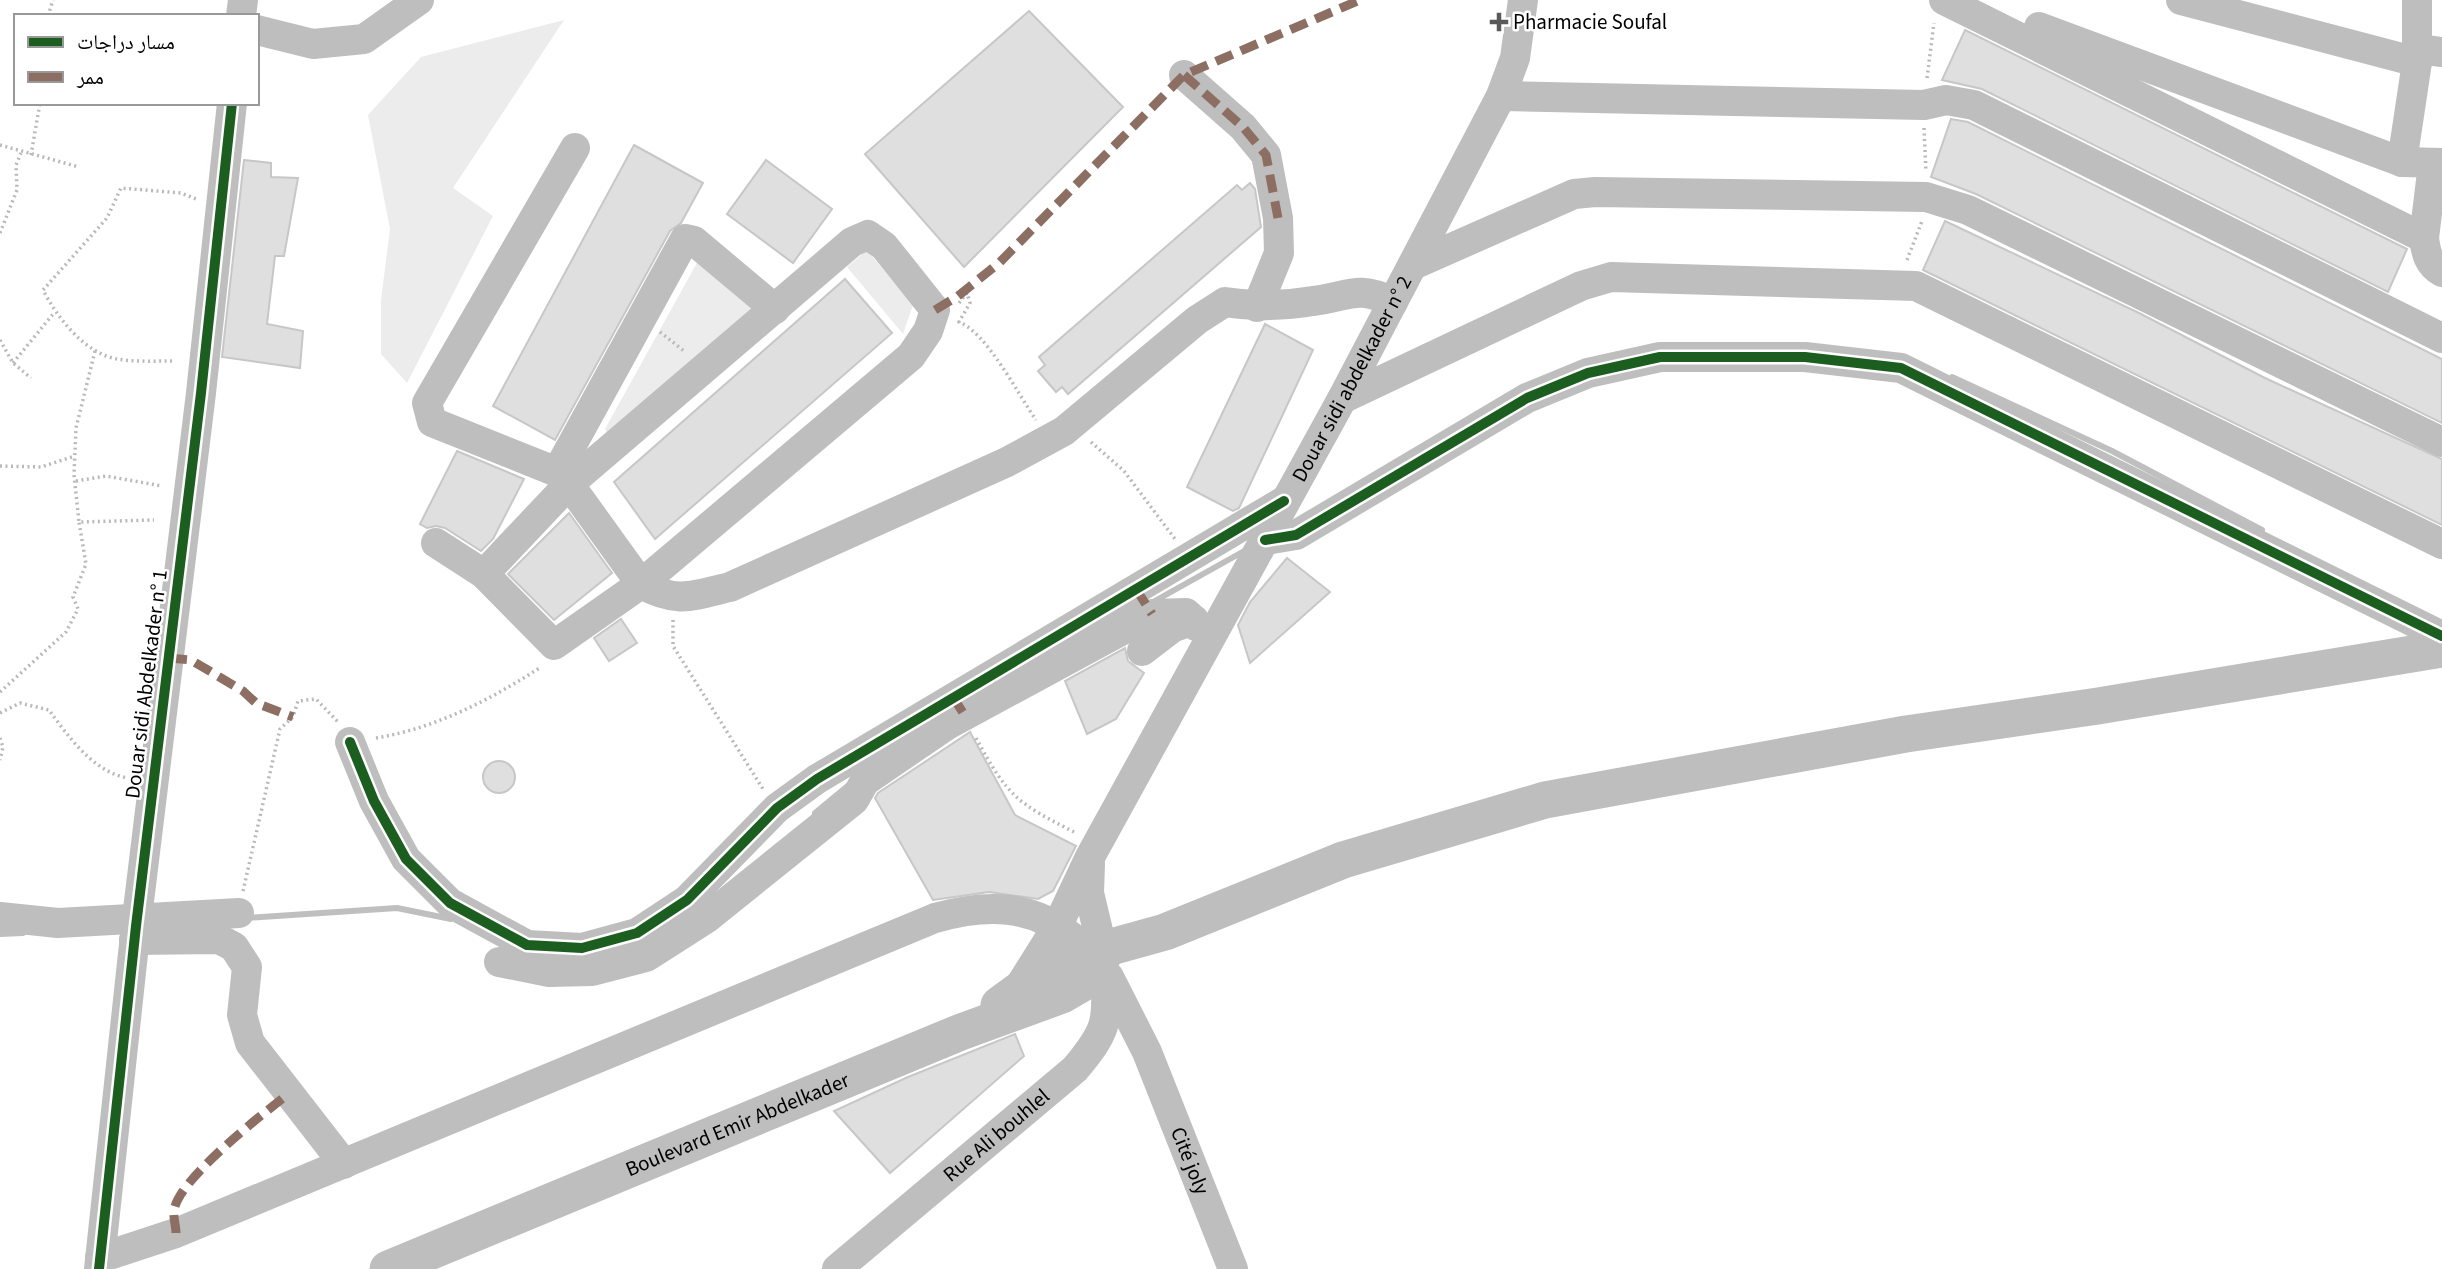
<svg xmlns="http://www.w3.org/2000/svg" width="2442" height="1269" viewBox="0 0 2442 1269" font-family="'Source Sans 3','Noto Naskh Arabic',sans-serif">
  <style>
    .green { fill: #ececec }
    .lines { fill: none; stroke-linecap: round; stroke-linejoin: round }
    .stream { stroke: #bfbfbf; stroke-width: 6 }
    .building { fill: #dfdfdf; stroke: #c7c7c7; stroke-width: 2 }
    .path { stroke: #b9b9b9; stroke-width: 3.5; stroke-dasharray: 2 3.5; stroke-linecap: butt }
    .minor { stroke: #bebebe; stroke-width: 30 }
    .major { stroke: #bebebe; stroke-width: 37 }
    .quiet { stroke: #8d6e63; stroke-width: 9; stroke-dasharray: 18 9; stroke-linecap: butt }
    .cycleway-casing { stroke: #fff; stroke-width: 15 }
    .cycleway { stroke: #1b5e20; stroke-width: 10 }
    .poi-dot { fill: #595959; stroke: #fff; stroke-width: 2.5 }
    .labels { text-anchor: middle; stroke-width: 5; stroke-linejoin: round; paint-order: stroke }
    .poi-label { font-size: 21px; fill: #000; stroke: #fff; text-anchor: start }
    .street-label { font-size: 21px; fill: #000; stroke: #fff }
  </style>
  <rect width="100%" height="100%" fill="#fff"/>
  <g class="green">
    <polygon points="564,20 453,188 493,216 407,383 381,354 381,300 390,229 368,115 421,57"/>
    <polygon points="867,250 913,305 903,334 847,267"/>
    <polygon points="698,261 753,307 608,434 605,429"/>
  </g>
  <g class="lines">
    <g class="stream">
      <polyline points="1952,377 2112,451 2262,530"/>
      <polyline points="1153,602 1246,550"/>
      <polyline points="815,813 850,784"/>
      <polyline points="246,918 397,908 451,919"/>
      <polyline points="0,934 23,933"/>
    </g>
  </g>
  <g class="building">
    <polygon points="1029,11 1123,107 964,267 865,154"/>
    <polygon points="1965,30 2407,249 2388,292 1982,89 1942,80"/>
    <polygon points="1951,119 1968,122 2442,359 2442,423 1976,194 1931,177"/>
    <polygon points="634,145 703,183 681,223 670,231 555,440 493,406"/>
    <polygon points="244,160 271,163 271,177 298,178 284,256 275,256 267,324 303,331 300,368 222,357"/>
    <polygon points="766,160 832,209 793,263 727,214"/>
    <polygon points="1250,183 1255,189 1261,227 1068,394 1062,387 1056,392 1038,371 1045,365 1039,357 1237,185 1242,190"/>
    <polygon points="1945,221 2139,313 2265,378 2442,459 2442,525 1923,270"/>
    <polygon points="845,279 892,333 655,539 614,482"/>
    <polygon points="1265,324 1313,350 1239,508 1233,511 1187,487"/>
    <polygon points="457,451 524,479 493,539 481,551 445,528 436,526 427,528 420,524"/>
    <polygon points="569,513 612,573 554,620 508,574"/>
    <polygon points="1287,558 1330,592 1250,663 1238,625 1250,602"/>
    <polygon points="621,619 637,643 609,661 594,638"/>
    <polygon points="1125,648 1128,661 1144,673 1116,719 1087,734 1065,681"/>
    <polygon points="970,732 1015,815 1076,846 1053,891 1038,899 989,892 933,900 875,798 878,793"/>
    <circle cx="499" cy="777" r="16"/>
    <polygon points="1015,1034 1024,1056 890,1173 834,1111 908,1077"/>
  </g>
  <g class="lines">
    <g class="path">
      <polyline points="48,16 53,0"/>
      <polyline points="1927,78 1934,23"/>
      <polyline points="1924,128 1926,172"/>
      <polyline points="0,145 79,167"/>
      <polyline points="31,155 40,103"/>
      <polyline points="0,233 17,190 16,165 21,153"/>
      <polyline points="1907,260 1922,221"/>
      <path d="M959 303 967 293 970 303 959 322C987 333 1018 394 1036 420"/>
      <polyline points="660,332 684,351"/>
      <polyline points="0,340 13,363 31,378"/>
      <polyline points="95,351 76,428 74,475 79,522 154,520"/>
      <path d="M172 361C154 361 134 362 117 359 84 353 57 317 43 290L107 218 121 188 181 193 196 199"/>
      <polyline points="13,363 54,313"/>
      <polyline points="1091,442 1124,471 1175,539"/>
      <polyline points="0,466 41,467 75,456"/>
      <polyline points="76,481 106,476 162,486"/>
      <polyline points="673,620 673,646 763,789"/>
      <polyline points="0,692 66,632 78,609 73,597 86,564 79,522"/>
      <path d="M0 713 20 703 49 710C68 736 93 772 128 778"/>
      <polyline points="0,738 3,747 0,760"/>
      <path d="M376 738C436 728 490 700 541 667"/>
      <path d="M976 738C1008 797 1017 803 1076 833"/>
      <polyline points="243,891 280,729 293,717 298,701 316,699 338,722"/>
    </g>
    <g class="minor">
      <path d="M1944 0 2424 238C2426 253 2428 264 2442 272"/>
      <polyline points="2181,0 2417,62 2402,162"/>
      <polyline points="2417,0 2417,62"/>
      <polyline points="241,16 243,0"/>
      <polyline points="2039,27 2402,162 2442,163"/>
      <polyline points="257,30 313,44 364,39 419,0"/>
      <polyline points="2418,49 2442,52"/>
      <polyline points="1184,75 1243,127 1266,155 1278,218 1279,253 1257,307"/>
      <polyline points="1501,96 1924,105 1946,100 1974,105 2442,338"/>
      <path d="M575 148 427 403 432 422 557 472 569 484 641 584 911 356 928 331 935 310 884 246 868 235 852 242 569 484 484 574 554 645 641 584C677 604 692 596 730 587L1007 462 1064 431 1197 320 1225 302C1256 307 1283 306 1313 301 1348 297 1357 284 1393 302"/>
      <polyline points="2424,238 2433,164"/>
      <polyline points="1413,265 1574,194 1595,192 1926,197 1968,210 2442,442"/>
      <polyline points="1342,399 1581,286 1611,277 1916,286 2442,544"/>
      <polyline points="557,472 685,239 694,241 775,309"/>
      <polyline points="1265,540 1296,535 1527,398 1588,373 1660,357 1805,357 1901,368 2442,636"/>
      <polyline points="436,543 484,574"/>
      <polyline points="1142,651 1172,628 1194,620 1196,626"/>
      <polyline points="350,742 374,801 406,859 450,903 527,945 582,948 637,933 687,900 777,808 817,779 1284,501"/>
      <polyline points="1090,864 1089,893 1105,960"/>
      <polyline points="0,917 58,923 239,913"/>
      <polyline points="134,940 219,939 234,947 247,967 242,1015 250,1043 344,1164"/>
      <polyline points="499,962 549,972 592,971 646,957 707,918 854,800 865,781 947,725 1152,614 1186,613 1194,620"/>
      <path id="s1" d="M1109 977 1147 1052 1233 1269"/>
      <path id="s2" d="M1021 984 1058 925 1090 857 1342 399 1501 96 1515 58 1523 0"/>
      <path d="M100 1258 176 1233 935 918C985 904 1032 903 1074 939"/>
      <polyline points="99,1269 136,926 201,393 232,103"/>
      <path id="s3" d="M837 1269 1075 1069C1106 1032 1109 1022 1105 975"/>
    </g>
    <g class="major">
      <polyline points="1093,952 1165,932 1343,860 1545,800 1906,734 2098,706 2442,649"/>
      <polyline points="999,1005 1051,967 1084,954"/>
      <path id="s4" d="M388 1269 961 1032 1062 995 1086 981"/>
    </g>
    <g class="quiet">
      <polyline points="1184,75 1243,127 1266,155 1278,218"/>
      <polyline points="935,310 958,296 1000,262 1184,75 1360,0"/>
      <polyline points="1136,589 1152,614"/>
      <polyline points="169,658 191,660 243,691 256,703 293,717"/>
      <polyline points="953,697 965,716"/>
      <path d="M176 1233C176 1226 173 1217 174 1211 177 1180 263 1114 288 1094"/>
    </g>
    <defs>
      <g id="cycleway">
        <polyline points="1265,540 1296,535 1527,398 1588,373 1660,357 1805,357 1901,368 2442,636"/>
        <polyline points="350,742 374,801 406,859 450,903 527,945 582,948 637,933 687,900 777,808 817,779 1284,501"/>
        <polyline points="99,1269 136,926 201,393 232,103"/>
      </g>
    </defs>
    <use href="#cycleway" class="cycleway-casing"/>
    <use href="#cycleway" class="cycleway"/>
  </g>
  <path class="poi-dot" d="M1495.5 11.5h7v7h7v7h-7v7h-7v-7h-7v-7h7z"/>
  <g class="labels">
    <g class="poi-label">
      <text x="1513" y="29">Pharmacie Soufal</text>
    </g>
    <g class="street-label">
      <text dy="7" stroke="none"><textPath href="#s2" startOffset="690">Douar sidi abdelkader n° 2</textPath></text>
      <text transform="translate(146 684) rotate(-83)" y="7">Douar sidi Abdelkader n° 1</text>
      <text dy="7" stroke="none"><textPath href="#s4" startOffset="378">Boulevard Emir Abdelkader</textPath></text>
      <text dy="7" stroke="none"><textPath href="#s3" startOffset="208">Rue Ali bouhlel</textPath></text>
      <text dy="7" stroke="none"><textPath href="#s1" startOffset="201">Cité joly</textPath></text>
    </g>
  </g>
  <rect x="14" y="14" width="245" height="91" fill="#ffffff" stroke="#999999" stroke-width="2"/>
  <rect x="28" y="37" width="35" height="10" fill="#1b5e20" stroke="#999999" stroke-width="2"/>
  <text x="77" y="49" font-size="21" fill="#000000">مسار دراجات</text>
  <rect x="28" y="72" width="35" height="10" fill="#8d6e63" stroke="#999999" stroke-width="2"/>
  <text x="77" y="84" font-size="21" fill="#000000">ممر</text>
</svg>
